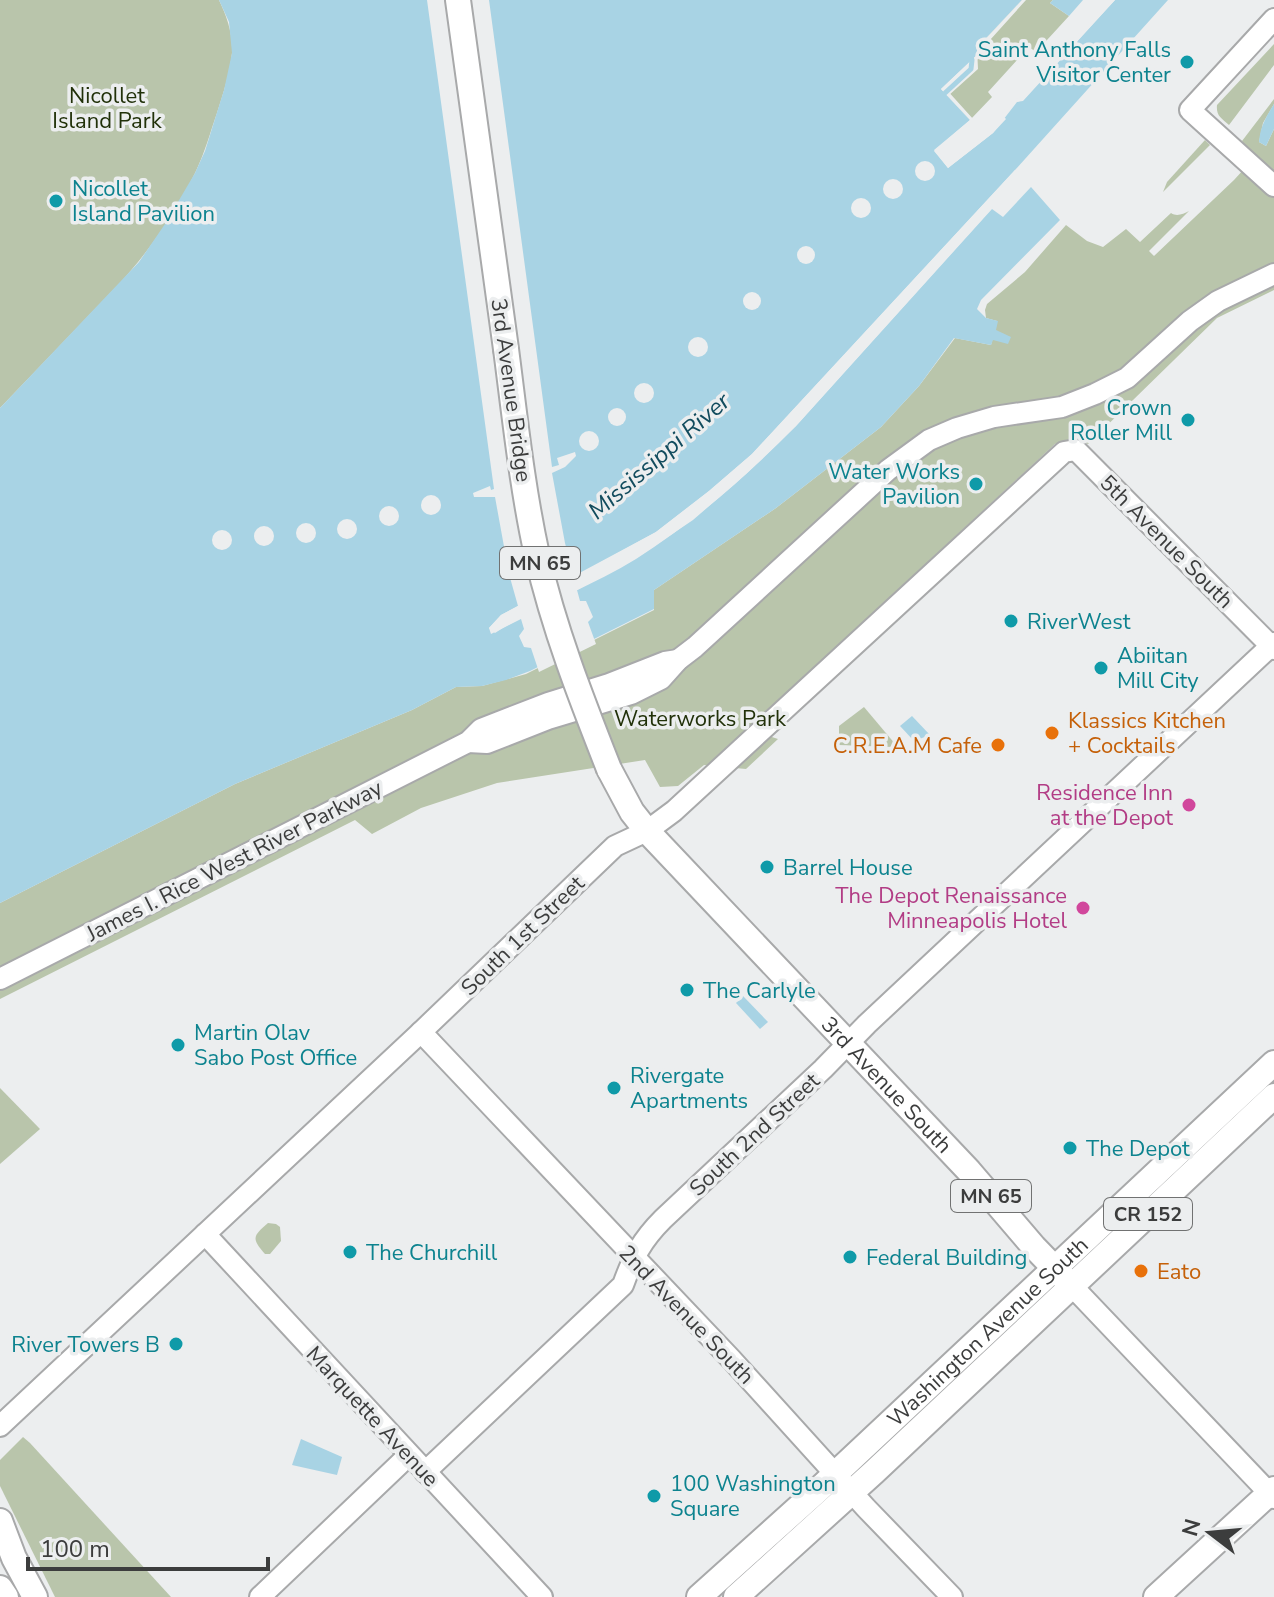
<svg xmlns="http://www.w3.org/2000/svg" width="1274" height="1597" viewBox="0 0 1274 1597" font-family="'Nunito Sans',sans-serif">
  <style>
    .green { fill: #b9c5ab }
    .water { fill: #a8d3e4 }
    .pier { fill: #eceeef }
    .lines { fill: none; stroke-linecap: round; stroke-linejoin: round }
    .stream { stroke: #a8d3e4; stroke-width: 5 }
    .minor-casing { stroke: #a8a9aa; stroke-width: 24 }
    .major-casing { stroke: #a8a9aa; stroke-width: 28 }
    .minor { stroke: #fff; stroke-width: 20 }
    .major { stroke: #fff; stroke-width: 24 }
    .major-bridge-casing { stroke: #a8a9aa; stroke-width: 28; stroke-linecap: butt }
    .major-bridge { stroke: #fff; stroke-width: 24 }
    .culture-dot { fill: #0f9aa8; stroke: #eceeef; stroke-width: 3 }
    .food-dot { fill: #e8710a; stroke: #eceeef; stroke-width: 3 }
    .hotel-dot { fill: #d1479c; stroke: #eceeef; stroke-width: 3 }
    .labels { text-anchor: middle; stroke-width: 7; stroke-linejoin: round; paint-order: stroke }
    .shield { fill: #eceeef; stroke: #717272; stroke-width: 2 }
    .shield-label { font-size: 20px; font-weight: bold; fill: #3c3d3d }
    .culture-label { font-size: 22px; fill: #0d838f; stroke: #eceeef; text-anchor: start }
    .park-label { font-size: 22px; fill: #213109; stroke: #eceeef }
    .street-label { font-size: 22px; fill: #3c3d3d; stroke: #eceeef }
    .food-label { font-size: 22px; fill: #c56008; stroke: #eceeef; text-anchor: start }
    .hotel-label { font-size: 22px; fill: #b23c85; stroke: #eceeef; text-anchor: end }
    .water-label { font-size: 24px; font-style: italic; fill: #124c5e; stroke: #eceeef }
  </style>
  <rect width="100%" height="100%" fill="#eceeef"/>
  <g class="green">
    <path d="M0 0H219C227 17 233 34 232 53 230 73 223 94 217 113 210 133 205 152 196 171 177 211 150 250 120 283L0 408Z"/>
    <polygon points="1022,0 1053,0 1050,3 1069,16 1036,52 1029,47 988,92 992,97 970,120 948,96 978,69 977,48"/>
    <path d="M1274 44V65L1229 125C1221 118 1216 116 1217 105Z"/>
    <path d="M1274 99V104L1263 123 1259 142 1266 146 1274 129V290L1217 318 1088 444C1076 439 1068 439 1055 444L748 729 778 739 746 769 704 765 678 786 660 787 645 760 497 783 421 808 372 834 355 820 0 999V903L235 784 412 710 456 687 482 686 526 674 654 610V590L776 508 881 427 919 386 955 338 991 345 997 321 986 318 985 310 987 304 1025 272 1066 225 1087 241 1103 247 1126 229 1140 242 1171 213C1177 217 1183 214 1189 211L1149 251 1154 256 1234 180 1255 157 1242 141Z"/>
    <polygon points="1205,140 1210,145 1163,192 1167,182"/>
    <polygon points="864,707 896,745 893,747 839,745 839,726"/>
    <polygon points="0,1088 40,1129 0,1164"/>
    <path d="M268 1223 276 1224 280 1227 281 1241 270 1254H265C251 1238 253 1236 268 1223Z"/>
    <polygon points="23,1437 30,1443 171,1597 55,1597 0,1486 0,1460"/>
  </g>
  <g class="water">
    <path d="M219 0H1022L977 48V55L941 89 970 120 934 150 948 168 993 133 1017 102 1023 100 1115 0H1168L1015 170 752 454 709 491 656 532 501 615 489 628 495 633C540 605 590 587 636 559 694 522 747 476 796 426L992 209 1003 217 1031 187 1060 220 981 300 977 309 986 318 998 321 996 330 1011 337 1008 344 993 340 991 345 954 338 919 386 881 427 776 508 654 590V609L530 671 506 680 482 686 456 687 412 710 235 784 0 903V408L139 262 165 224 195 173 205 151 224 90 232 53 229 22Z"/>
    <polygon points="1053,0 1083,0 1069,16 1050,3"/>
    <path d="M1274 104V129L1266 146 1259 142C1260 127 1266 117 1274 104Z"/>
    <polygon points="912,716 930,735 914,741 900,726"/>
    <polygon points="743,996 768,1022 760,1029 736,1003"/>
    <polygon points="301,1439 342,1457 337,1475 292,1465"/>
  </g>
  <g class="pier">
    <polygon points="427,0 489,0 552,467 559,465 557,458 575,452 576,456 565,467 552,473 565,543 574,577 656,532 709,491 752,454 1015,170 1019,172 775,437 732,477 681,519 658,535 504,618 494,629 602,573 633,555 690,517 772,444 989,207 994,206 796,426 746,474 693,520 635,559 577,590 580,601 586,601 593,617 588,622 596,644 539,672 531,648 524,647 519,636 524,629 521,619 491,634 489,628 501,615 518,606 509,574 495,497 474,497 473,493 490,486 491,490 494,489"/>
    <polygon points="1022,0 1026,0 981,50 980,57 946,89 974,120 939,151 948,163 990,130 1000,119 1000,115 1014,99 1021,97 1109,0 1115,0 1023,101 1016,102 1004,117 1006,119 993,133 948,168 934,151 970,120 941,89 977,55 977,48"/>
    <circle cx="925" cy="171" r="10"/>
    <circle cx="893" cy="189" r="10"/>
    <circle cx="861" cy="208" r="10"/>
    <circle cx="806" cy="255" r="9"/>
    <circle cx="752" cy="301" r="9"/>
    <circle cx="698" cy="347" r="10"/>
    <circle cx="644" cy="393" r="10"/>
    <circle cx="617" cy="417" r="9"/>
    <circle cx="589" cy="441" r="10"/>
    <circle cx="431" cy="505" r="10"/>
    <circle cx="389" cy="516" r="10"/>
    <circle cx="347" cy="529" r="10"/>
    <circle cx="306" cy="533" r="10"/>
    <circle cx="264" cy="536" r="10"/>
    <circle cx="222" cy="540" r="10"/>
  </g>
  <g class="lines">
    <polyline class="stream" points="945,93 971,69 972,60"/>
    <defs>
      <g id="minor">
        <polyline points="1274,19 1190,110 1274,186"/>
        <polyline points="468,742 487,743 548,719 631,694 661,679 678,660 695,647 888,470 929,440 957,428 994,417 1062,407 1095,394 1127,378 1190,321 1218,301 1274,274"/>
        <polyline points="0,979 468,742 481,729 548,703 609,684 665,662 678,660"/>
        <polyline points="421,1032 732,1360 866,1508 952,1597"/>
        <polyline points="205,1234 542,1597"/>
        <polyline points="1072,1286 1274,1498"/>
        <polyline points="0,1426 421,1032 615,846 647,831 674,811 1064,452 1076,450 1274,649"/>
        <path d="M425 1472 623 1285C633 1257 642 1240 663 1219L823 1069 867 1024 1274 643"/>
        <polyline points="260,1597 409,1455"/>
      </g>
      <g id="major">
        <polyline points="458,0 506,349"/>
        <path id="s1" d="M609 769 632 812 647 831 969 1171 1034 1247 1065 1279"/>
        <polyline points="0,1521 14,1558 35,1597"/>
        <polyline points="0,1588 6,1597"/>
        <path id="s2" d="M699 1597 817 1491 1274 1063"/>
        <polyline points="736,1597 874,1472 1274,1096"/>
        <polyline points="1156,1597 1274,1489"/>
      </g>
    </defs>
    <use href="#minor" class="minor-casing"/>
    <use href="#major" class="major-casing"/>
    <use href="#minor" class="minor"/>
    <use href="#major" class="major"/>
    <defs>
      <path id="major-bridge" d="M506 349C515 418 522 487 537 555 554 629 581 698 609 769"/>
    </defs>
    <use href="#major-bridge" class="major-bridge-casing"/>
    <use href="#major-bridge" class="major-bridge"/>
  </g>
  <g class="culture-dot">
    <circle cx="1187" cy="62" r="8"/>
    <circle cx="56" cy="201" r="8"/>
    <circle cx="1188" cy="420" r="8"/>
    <circle cx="976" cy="484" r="8"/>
    <circle cx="1011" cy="621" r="8"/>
    <circle cx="1101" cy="668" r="8"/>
    <circle cx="767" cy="867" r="8"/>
    <circle cx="687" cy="990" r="8"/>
    <circle cx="178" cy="1045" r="8"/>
    <circle cx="614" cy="1088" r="8"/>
    <circle cx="1070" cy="1148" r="8"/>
    <circle cx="350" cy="1252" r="8"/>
    <circle cx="850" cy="1257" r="8"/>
    <circle cx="176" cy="1344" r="8"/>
    <circle cx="654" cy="1496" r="8"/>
  </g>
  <g class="food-dot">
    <circle cx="1052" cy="733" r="8"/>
    <circle cx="998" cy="745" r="8"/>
    <circle cx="1141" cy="1271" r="8"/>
  </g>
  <g class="hotel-dot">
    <circle cx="1189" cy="805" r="8"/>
    <circle cx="1083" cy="908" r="8"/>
  </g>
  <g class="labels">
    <g class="shield">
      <rect x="500" y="547" width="80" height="32" rx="6"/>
      <rect x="951" y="1180" width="80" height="32" rx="6"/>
      <rect x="1104" y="1198" width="88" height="32" rx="6"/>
    </g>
    <g class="shield-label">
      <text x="540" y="570">MN 65</text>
      <text x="991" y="1203">MN 65</text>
      <text x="1148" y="1221">CR 152</text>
    </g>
    <g class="culture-label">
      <text x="1171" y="57" text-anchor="end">Saint Anthony Falls<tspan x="1171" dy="25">Visitor Center</tspan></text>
      <text x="72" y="196">Nicollet<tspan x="72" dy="25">Island Pavilion</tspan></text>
      <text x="1172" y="415" text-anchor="end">Crown<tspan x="1172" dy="25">Roller Mill</tspan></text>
      <text x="960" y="479" text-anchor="end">Water Works<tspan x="960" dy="25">Pavilion</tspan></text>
      <text x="1027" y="629">RiverWest</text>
      <text x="1117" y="663">Abiitan<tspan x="1117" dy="25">Mill City</tspan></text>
      <text x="783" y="875">Barrel House</text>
      <text x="703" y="998">The Carlyle</text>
      <text x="194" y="1040">Martin Olav<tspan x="194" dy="25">Sabo Post Office</tspan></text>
      <text x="630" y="1083">Rivergate<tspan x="630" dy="25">Apartments</tspan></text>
      <text x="1086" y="1156">The Depot</text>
      <text x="366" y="1260">The Churchill</text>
      <text x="866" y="1265">Federal Building</text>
      <text x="160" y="1352" text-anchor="end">River Towers B</text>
      <text x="670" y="1491">100 Washington<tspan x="670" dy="25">Square</tspan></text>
    </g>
    <g class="park-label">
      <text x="107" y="103">Nicollet<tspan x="107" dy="25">Island Park</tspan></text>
      <text x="700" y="726">Waterworks Park</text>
    </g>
    <g class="street-label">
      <text transform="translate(512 390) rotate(82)" y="8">3rd Avenue Bridge</text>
      <text transform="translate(1167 541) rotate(45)" y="8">5th Avenue South</text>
      <text transform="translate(234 860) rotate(-27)" y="8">James I. Rice West River Parkway</text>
      <text transform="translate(522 935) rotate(-44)" y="8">South 1st Street</text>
      <text dy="8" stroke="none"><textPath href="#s1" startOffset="422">3rd Avenue South</textPath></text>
      <text transform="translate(754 1134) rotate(-43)" y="8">South 2nd Street</text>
      <text transform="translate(687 1314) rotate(46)" y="8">2nd Avenue South</text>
      <text dy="8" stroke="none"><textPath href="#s2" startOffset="392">Washington Avenue South</textPath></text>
      <text transform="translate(373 1416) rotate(47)" y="8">Marquette Avenue</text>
    </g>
    <g class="food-label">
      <text x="1068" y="728">Klassics Kitchen<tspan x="1068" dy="25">+ Cocktails</tspan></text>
      <text x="982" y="753" text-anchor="end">C.R.E.A.M Cafe</text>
      <text x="1157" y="1279">Eato</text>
    </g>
    <g class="hotel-label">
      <text x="1173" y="800">Residence Inn<tspan x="1173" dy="25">at the Depot</tspan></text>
      <text x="1067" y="903">The Depot Renaissance<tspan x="1067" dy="25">Minneapolis Hotel</tspan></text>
    </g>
    <g class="water-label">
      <text transform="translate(659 456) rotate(-41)" y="8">Mississippi River</text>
    </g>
  </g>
  <g transform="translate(1210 1533) rotate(286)" stroke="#eceeef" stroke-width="6" paint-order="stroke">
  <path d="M0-6L14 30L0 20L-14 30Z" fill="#3c3d3d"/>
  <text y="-12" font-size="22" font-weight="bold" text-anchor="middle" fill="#3c3d3d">N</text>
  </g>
  <path d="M28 1557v12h240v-12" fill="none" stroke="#3c3d3d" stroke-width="4"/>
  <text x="40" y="1557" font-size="24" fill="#3c3d3d" stroke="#eceeef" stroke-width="6" paint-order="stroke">100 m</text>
</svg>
